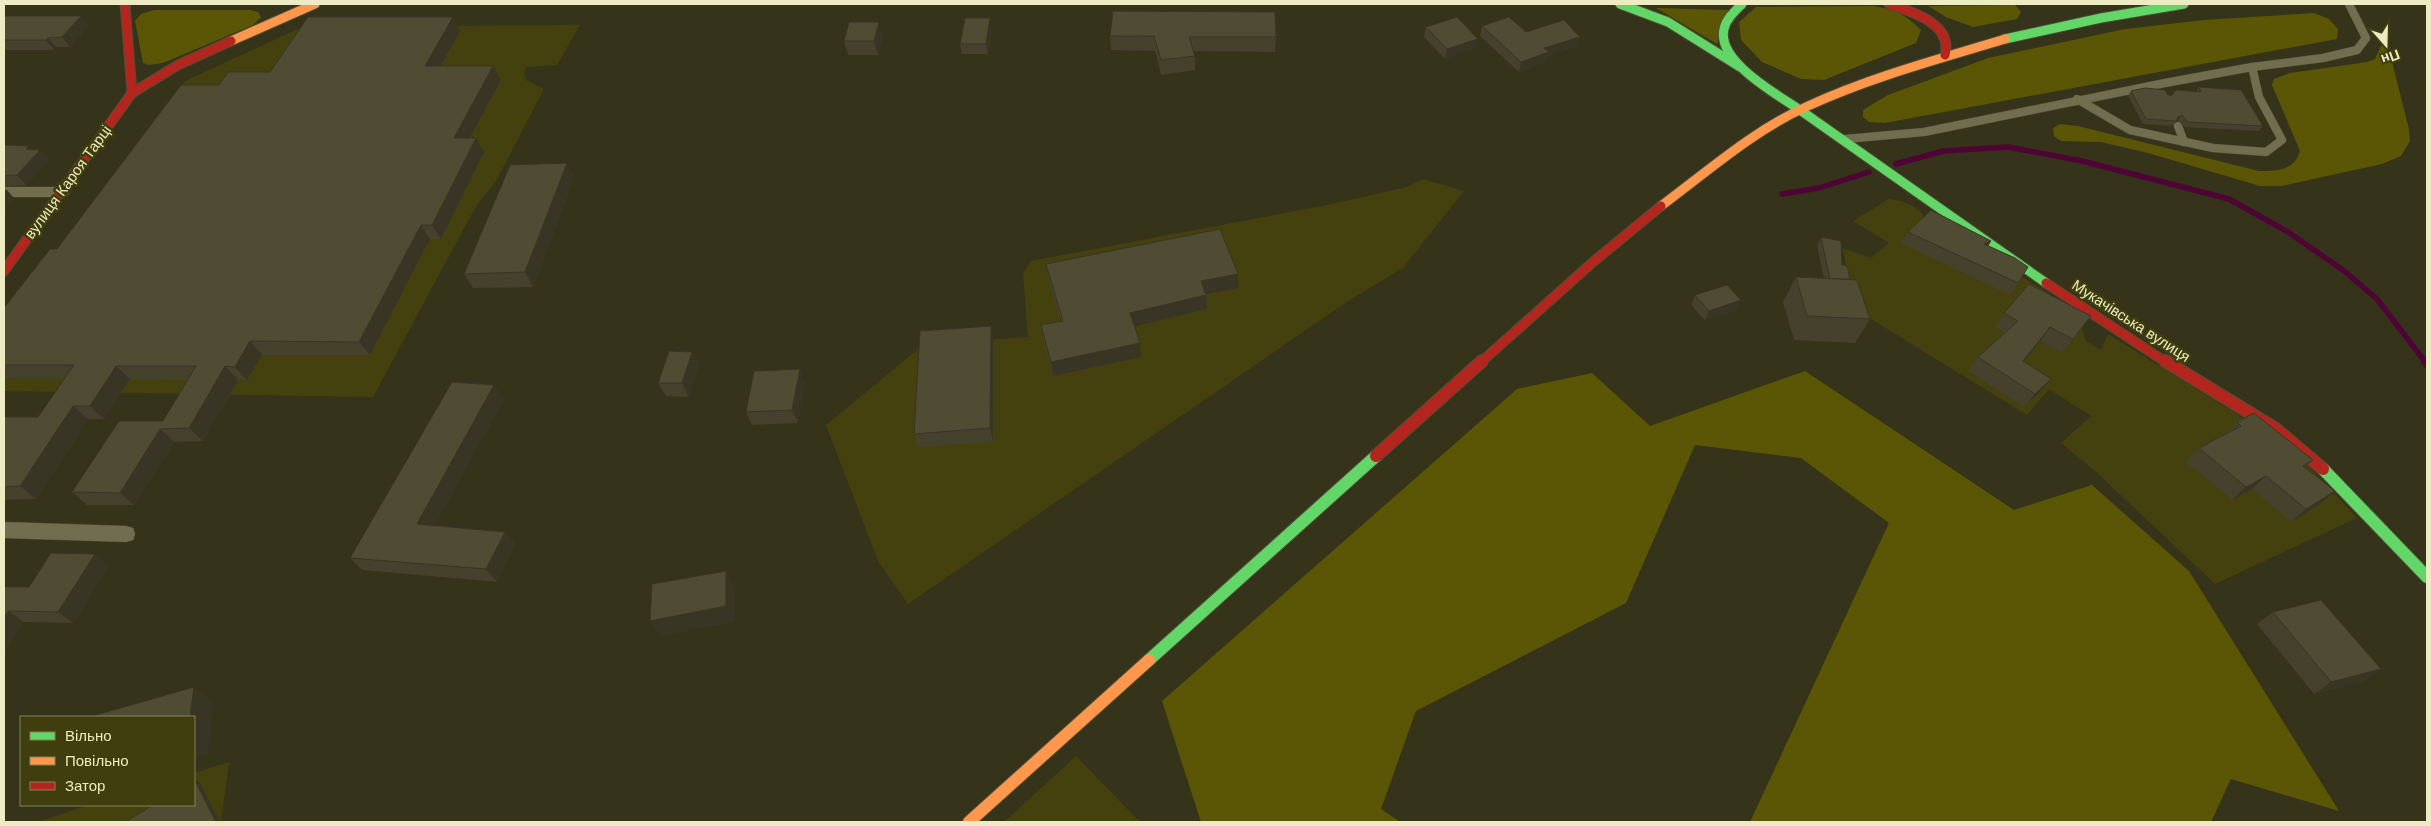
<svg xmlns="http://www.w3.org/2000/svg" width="2431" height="826" viewBox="0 0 2431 826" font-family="Arial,sans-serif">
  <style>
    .built { fill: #45410f }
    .green { fill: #5a5606 }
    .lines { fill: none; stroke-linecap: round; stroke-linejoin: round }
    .stream-far1 { stroke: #4e0535; stroke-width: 5.5 }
    .stream { stroke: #4e0535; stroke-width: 8 }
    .lane-casing { stroke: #4f4d38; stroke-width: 9 }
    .street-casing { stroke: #4f4d38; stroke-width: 1 }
    .fast-far1-casing { stroke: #4f4d38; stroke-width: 11 }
    .fast-casing { stroke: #4f4d38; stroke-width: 14 }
    .slow-far1-casing { stroke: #4f4d38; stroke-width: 11 }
    .slow-casing { stroke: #4f4d38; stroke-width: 14 }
    .jam-far1-casing { stroke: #4f4d38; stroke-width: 11 }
    .jam-casing { stroke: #4f4d38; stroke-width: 14 }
    .lane { stroke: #706e4f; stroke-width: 8 }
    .street { fill: #706e4f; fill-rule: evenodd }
    .fast-far1 { stroke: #63d668; stroke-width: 9 }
    .fast { stroke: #63d668; stroke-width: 12 }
    .slow-far1 { stroke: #ff974d; stroke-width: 9 }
    .slow { stroke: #ff974d; stroke-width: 12 }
    .jam-far1 { stroke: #b3261e; stroke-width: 9 }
    .jam { stroke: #b3261e; stroke-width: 12 }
    .wall { fill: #45412d }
    .shaded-wall { fill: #383524 }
    .building { fill: #504c34; stroke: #383524 }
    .labels { text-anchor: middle; stroke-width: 5; stroke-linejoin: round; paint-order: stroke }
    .street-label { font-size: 15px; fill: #edebc2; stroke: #403d0e }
  </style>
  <rect width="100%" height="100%" fill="#353319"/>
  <g class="built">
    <polygon points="580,25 557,65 526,67 524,74 526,80 544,89 496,181 475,208 373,397 4,391 4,320 185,81 302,27"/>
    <polygon points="1423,179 1464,191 1403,268 1351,299 908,604 878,561 826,425 923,345 1028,337 1023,274 1031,261 1327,205 1407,187"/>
    <polygon points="1889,199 1901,201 1913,206 1923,214 1924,222 1977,250 2075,309 2086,341 2101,350 2108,334 2293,449 2357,518 2215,584 2095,471 2061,443 2091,416 2049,389 2027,415 1853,308 1843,248 1871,258 1889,243 1853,221"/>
    <polygon points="1076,756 1140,822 1004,822"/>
    <polygon points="229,762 221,822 38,822 89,805 194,805 194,773"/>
  </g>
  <g class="green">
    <polygon points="2015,5 2021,12 2017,19 1973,27 1946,17 1928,6"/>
    <path d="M1874 6C1898 11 1903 13 1921 30L1916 43 1824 80 1801 79 1762 62 1741 40 1739 22 1756 7Z"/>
    <polygon points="1656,8 1729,10 1717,44"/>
    <polygon points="154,10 250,10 258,12 261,17 253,25 163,63 149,65 143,63 135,21 141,14"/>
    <polygon points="2314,13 2329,19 2338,29 2337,39 1885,123 1869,122 1863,117 1863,110 1888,95 1988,58 2125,29 2204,20"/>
    <path d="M2387 42 2409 129 2410 141 2401 156 2382 164 2282 186H2260L2148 153 2101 142 2061 141 2054 136 2053 128 2060 124 2078 126 2259 171C2277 171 2294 171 2300 151L2272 85 2274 79 2290 73 2367 62 2375 59 2381 46Z"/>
    <polygon points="1805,371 2014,510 2092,485 2189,571 2339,811 2231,779 2211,822 1750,822 1889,523 1801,458 1695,445 1626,603 1416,711 1381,809 1400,822 1201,822 1162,701 1517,389 1592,373 1650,426"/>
  </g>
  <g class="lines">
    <g class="stream-far1">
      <polyline points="1896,164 1943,151 2008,147 2082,161 2229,199 2288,232 2343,270 2377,299 2426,363"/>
      <polyline points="1782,194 1819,188 1869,172"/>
    </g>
    <polyline class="stream" points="2425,361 2427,364"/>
    <defs>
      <g id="lane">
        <polyline points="2077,99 2130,130 2213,148 2266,152 2282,140 2259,97 2252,67"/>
        <polyline points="2178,126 2184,142"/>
        <polyline points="1845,139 1924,132 2165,83 2252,67 2323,58 2357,50 2366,38 2349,4"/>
      </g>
      <g id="street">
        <polygon points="4,187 62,187 67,188 70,192 67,196 62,197 4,197"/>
        <polygon points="4,522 126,526 133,528 135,534 133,540 126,542 4,538"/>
      </g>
      <g id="fast-far1">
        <polyline points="1620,4 1668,22 1740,67"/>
        <path d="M1742 4C1735 11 1726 19 1724 29 1716 61 1778 95 1800 110"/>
        <polyline points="2005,39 2101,18 2184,4"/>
        <polyline points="1800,110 2046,283"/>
      </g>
      <g id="fast">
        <polyline points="2323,469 2427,577"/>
        <polyline points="1149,660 1376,456"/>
      </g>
      <g id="slow-far1">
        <polyline points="231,41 315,4"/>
        <path d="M1661 206C1708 171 1754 130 1808 106 1871 77 1939 59 2005 39"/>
      </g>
      <polyline id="slow" points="969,822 1149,660"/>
      <g id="jam-far1">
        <polyline points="125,4 132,93"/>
        <path d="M1889 4C1913 12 1953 24 1945 55"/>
        <polyline points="4,271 132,93 178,65 231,41"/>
        <polyline points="2046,283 2167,363"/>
        <polyline points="1480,363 1593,262 1661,206"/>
      </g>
      <g id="jam">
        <polyline points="2165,361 2276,429 2323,469"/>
        <polyline points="1376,456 1482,361"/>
      </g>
    </defs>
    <use href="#lane" class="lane-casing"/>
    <use href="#street" class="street-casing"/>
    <use href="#fast-far1" class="fast-far1-casing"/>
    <use href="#fast" class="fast-casing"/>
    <use href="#slow-far1" class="slow-far1-casing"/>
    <use href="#slow" class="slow-casing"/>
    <use href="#jam-far1" class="jam-far1-casing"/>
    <use href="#jam" class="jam-casing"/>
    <use href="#lane" class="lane"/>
    <use href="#street" class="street"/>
    <use href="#fast-far1" class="fast-far1"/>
    <use href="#fast" class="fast"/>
    <use href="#slow-far1" class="slow-far1"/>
    <use href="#slow" class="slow"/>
    <use href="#jam-far1" class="jam-far1"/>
    <use href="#jam" class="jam"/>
  </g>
  <g class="wall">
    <polygon points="4,16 81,16 89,26 70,47 56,47 54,50 4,50"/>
    <polygon points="453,17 460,31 441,66 501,80 469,138 476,138 484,152 441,239 430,239 370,355 262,355 247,380 238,380 203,441 174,442 134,505 87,505 72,492 163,421 188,380 130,379 104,419 88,419 36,499 4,500 4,417 38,417 64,379 4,378 4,308 57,249 219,85 270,72"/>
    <polygon points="1482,26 1526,32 1578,46 1548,56 1546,61 1519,72 1480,36"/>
    <polygon points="1426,27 1476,48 1445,59 1424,37"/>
    <polygon points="992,28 988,54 962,54 960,44"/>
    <polygon points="883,36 878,55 848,55 844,41"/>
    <polygon points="1110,36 1276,37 1275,52 1193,51 1195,56 1195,70 1161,75 1155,51 1111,50"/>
    <polygon points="2199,87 2263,126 2259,131 2184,127 2178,120 2176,121 2172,126 2143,124 2128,96 2131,91 2171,96 2196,91"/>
    <polygon points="4,145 32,149 40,150 49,159 26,185 4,186"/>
    <polygon points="567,163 574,178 533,287 473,288 464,274"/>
    <polygon points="1908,232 1991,241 1988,246 2018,283 2010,295 1901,243"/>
    <polygon points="1821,237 1842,265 1870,319 1855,343 1794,340 1783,302 1796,277 1824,278 1817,245"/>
    <polygon points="1046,264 1238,288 1206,294 1207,309 1135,326 1141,357 1053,376 1043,339 1041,325 1061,321 1048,278"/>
    <polygon points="1695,295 1737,310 1705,320 1691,305"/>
    <polygon points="2004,313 2091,316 2062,353 2040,341 2024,361 2051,379 2040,392 2024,407 1968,371 1978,357 2005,333 1995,327"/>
    <polygon points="991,326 993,340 993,442 918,447 914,434"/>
    <polygon points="692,352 699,365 689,397 666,396 658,383"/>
    <polygon points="805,383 798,423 752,425 746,412"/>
    <polygon points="504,399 434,526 505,532 515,544 497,582 362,570 350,558"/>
    <polygon points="2237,422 2313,460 2305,467 2335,491 2320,504 2291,522 2252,489 2232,500 2186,462 2199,448 2225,434"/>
    <polygon points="109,565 73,623 24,622 4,653 4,587 29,587"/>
    <polygon points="2273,612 2381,669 2364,681 2314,694 2257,624"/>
  </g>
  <g class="shaded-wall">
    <polygon points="81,16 89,26 70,47 62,37"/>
    <polygon points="453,17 460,31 433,80 425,66"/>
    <polygon points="990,18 992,28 988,54 986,44"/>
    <polygon points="879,22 883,36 878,55 874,41"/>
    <polygon points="1580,37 1578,46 1548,56 1546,61 1519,72 1521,62 1544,48"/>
    <polygon points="48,38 56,47 54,50 46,40"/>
    <polygon points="1478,39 1476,48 1445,59 1447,49"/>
    <polygon points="493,66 501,80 462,152 454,138"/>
    <polygon points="2182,115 2178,120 2176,121 2178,117"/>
    <polygon points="476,138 484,152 441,239 432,225"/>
    <polygon points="29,146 36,154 40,150 49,159 26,185 17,175 26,149"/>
    <polygon points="567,163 574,178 533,287 525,272"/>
    <polygon points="6,189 15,199 4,213 4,192"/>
    <polygon points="421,225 430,239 370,355 359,342"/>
    <polygon points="1991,241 1984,253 1984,244"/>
    <polygon points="1238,274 1238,288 1201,295 1201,281"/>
    <polygon points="1206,295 1207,309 1132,327 1130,313"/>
    <polygon points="1741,300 1737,310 1705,320 1709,311"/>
    <polygon points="991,326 993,340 993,442 990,428"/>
    <polygon points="2050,327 2040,341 2013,375 2023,361"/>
    <polygon points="250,341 262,355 247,380 235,367"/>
    <polygon points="1140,343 1141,357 1053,376 1051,362"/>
    <polygon points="692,352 699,365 689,397 682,383"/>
    <polygon points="116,366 130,379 104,419 90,406"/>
    <polygon points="225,366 238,380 203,441 189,428"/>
    <polygon points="800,369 805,383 798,423 792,410"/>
    <polygon points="2051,379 2040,392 2024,407 2035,394"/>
    <polygon points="494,385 504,399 428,537 417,524"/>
    <polygon points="73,406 88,419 36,499 20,486"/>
    <polygon points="160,429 174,442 134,505 120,493"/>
    <polygon points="2266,476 2252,489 2232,500 2246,487"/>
    <polygon points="2335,491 2320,504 2291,522 2306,509"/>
    <polygon points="505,532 515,544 497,582 486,569"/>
    <polygon points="95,554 109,565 73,623 58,612"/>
    <polygon points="726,571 735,587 735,622 661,636 650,621"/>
    <polygon points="8,611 24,622 4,653 4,618"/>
    <polygon points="2381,669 2364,681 2314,694 2331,682"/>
    <polygon points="194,687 214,702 208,754 194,758 194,717 190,717"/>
    <polygon points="194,779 200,783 220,822 215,822"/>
  </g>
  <g class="building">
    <polygon points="1113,11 1275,12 1276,37 1189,37 1195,56 1161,60 1154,36 1110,36"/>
    <polygon points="4,16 81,16 62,37 48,38 46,40 4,40"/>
    <polygon points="308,17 453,17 425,66 493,66 454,138 476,138 432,225 421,225 359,342 250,341 235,367 225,366 189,428 160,429 120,493 72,492 119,421 163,421 196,366 116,366 90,406 73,406 20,486 4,487 4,417 38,417 74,365 4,365 4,308 50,249 57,249 181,85 219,85 228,72 270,72"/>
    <polygon points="1457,17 1478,39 1447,49 1426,27"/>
    <polygon points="1509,17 1526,32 1564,20 1580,37 1544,48 1549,52 1521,62 1482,26"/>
    <polygon points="965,18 990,18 986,44 960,44"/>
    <polygon points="849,22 879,22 874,41 844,41"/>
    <polygon points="2199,87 2241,90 2263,126 2188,122 2182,115 2178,117 2176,121 2146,119 2131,91 2145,88 2165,90 2167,94 2171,96 2176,90 2201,92"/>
    <polygon points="4,145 29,146 26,149 40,150 17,175 4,176"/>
    <polygon points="567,163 525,272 464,274 510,165"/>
    <polygon points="1931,210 1991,241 1984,244 2015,258 2028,267 2018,283 1908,232"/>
    <polygon points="1220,229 1238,274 1201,281 1206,295 1130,313 1140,343 1051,362 1041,325 1063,321 1046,264"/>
    <polygon points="1821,237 1841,241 1842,265 1847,266 1850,279 1830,279"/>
    <polygon points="1796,277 1857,280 1870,319 1807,316"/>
    <polygon points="2029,284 2091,316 2073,339 2050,327 2023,361 2051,379 2035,394 1978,357 2018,321 2004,313"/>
    <polygon points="1727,285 1741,300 1709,311 1695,295"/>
    <polygon points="991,326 990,428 914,434 920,331"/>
    <polygon points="669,351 692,352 682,383 658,383"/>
    <polygon points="800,369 792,410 746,412 754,371"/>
    <polygon points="452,382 494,385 417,524 505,532 486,569 350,558"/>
    <polygon points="2254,413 2313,460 2303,466 2335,491 2306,509 2266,476 2246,487 2199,448 2241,426 2237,422"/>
    <polygon points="51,553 95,554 58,612 8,611 4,618 4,587 29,587"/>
    <polygon points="726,571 726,606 650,621 652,584"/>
    <polygon points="2321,600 2381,669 2331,682 2273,612"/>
    <polygon points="194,687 190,717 89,717"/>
    <polygon points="194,779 215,820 215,822 125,822 153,805 194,805"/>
  </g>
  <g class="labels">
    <g class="street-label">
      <text transform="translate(68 182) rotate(-54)" y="5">вулиця Кароя Тарці</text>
      <text transform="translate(2131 321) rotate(33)" y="5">Мукачівська вулиця</text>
    </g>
  </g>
  <rect width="2431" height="826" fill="none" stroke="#edebc2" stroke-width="10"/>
  <rect x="20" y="716" width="175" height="90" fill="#403d0e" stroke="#858356"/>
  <rect x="30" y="732" width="25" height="8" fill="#63d668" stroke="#858356"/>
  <text x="65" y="741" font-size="15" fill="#edebc2">Вільно</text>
  <rect x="30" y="757" width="25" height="8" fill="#ff974d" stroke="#858356"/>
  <text x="65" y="766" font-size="15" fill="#edebc2">Повільно</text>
  <rect x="30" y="782" width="25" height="8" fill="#b3261e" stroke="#858356"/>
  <text x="65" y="791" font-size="15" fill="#edebc2">Затор</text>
  <g transform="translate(2386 45) rotate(160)" stroke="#403d0e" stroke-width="4" paint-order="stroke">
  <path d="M0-4L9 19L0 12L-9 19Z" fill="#edebc2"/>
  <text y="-8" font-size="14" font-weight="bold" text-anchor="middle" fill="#edebc2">Пн</text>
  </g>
</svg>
